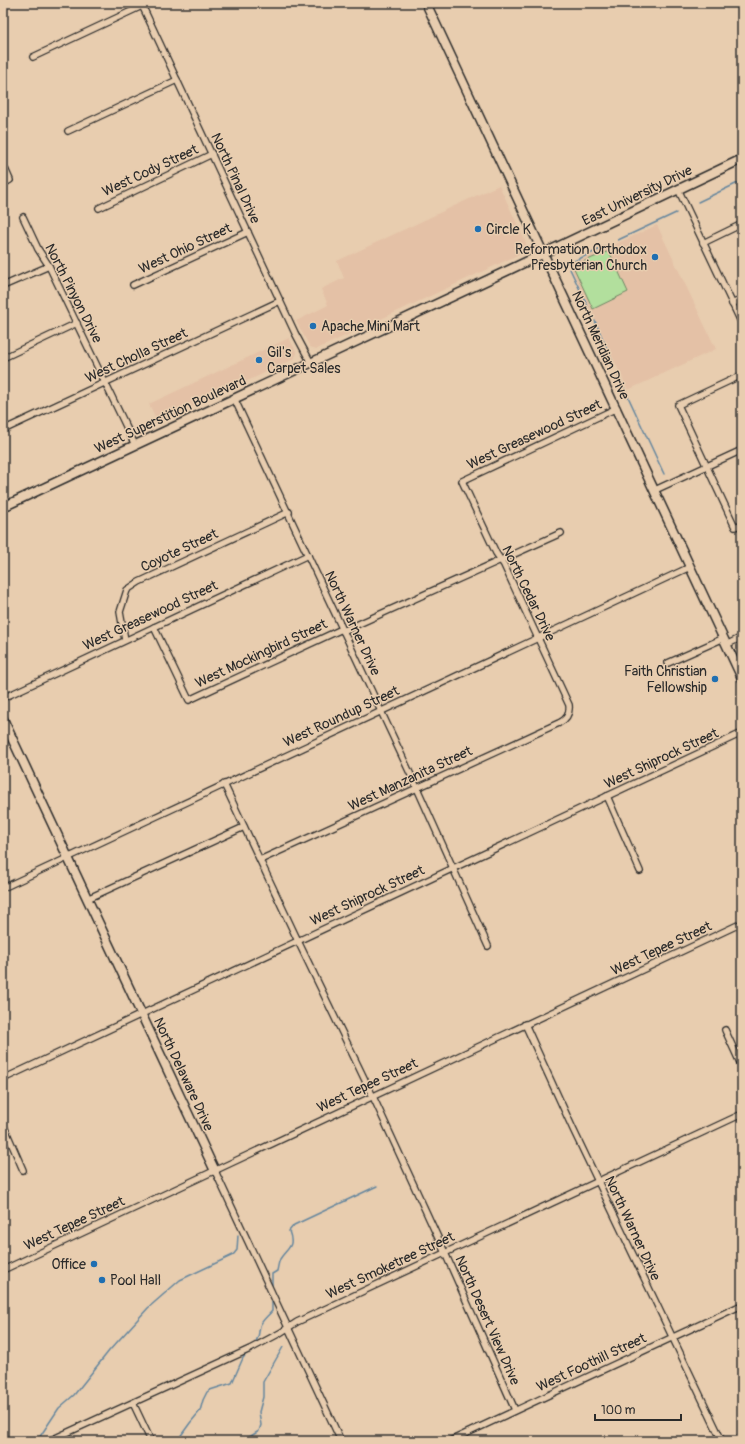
<svg xmlns="http://www.w3.org/2000/svg" width="745" height="1444" viewBox="0 0 745 1444" font-family="Pangolin,sans-serif">
  <style>
    .built { fill: #e4c1a6 }
    .green { fill: #b2df9d; stroke: #6e8564 }
    .lines { fill: none; stroke-linecap: round; stroke-linejoin: round }
    .stream { stroke: #65869e; stroke-width: 1.5 }
    .street-casing { stroke: #2b2b2b; stroke-width: 8 }
    .secondary-casing { stroke: #2b2b2b; stroke-width: 11 }
    .street { stroke: #e8cdaf; stroke-width: 5.5 }
    .secondary { stroke: #e8cdaf; stroke-width: 8 }
    .poi-dot { fill: #1f6fb2; stroke: #e8cdaf; stroke-width: 1.5 }
    .labels { text-anchor: middle; stroke-width: 3; stroke-linejoin: round; paint-order: stroke }
    .street-label { font-size: 14px; fill: #2b2b2b; stroke: #e8cdaf }
    .poi-label { font-size: 14px; fill: #2b2b2b; stroke: #e8cdaf; text-anchor: start }
  </style>
  <rect width="100%" height="100%" fill="#e8cdaf"/>
  <filter id="ink" filterUnits="userSpaceOnUse"><feTurbulence type="fractalNoise" baseFrequency=".025" numOctaves="2"/><feDisplacementMap in="SourceGraphic" scale="8" xChannelSelector="R" yChannelSelector="G"/><feConvolveMatrix kernelMatrix="1 2 1 2 8 2 1 2 1" color-interpolation-filters="sRGB"/></filter>
  <g filter="url(#ink)">
    <g class="built">
      <polygon points="499,185 526,243 527,248 524,252 317,349 310,347 296,321 328,305 321,289 344,278 337,261"/>
      <polygon points="657,225 716,349 628,390 570,265"/>
      <polygon points="289,338 297,353 294,359 158,423 149,404"/>
    </g>
    <polygon class="green" points="609,251 628,292 593,309 573,266"/>
    <g class="lines">
      <g class="stream">
        <polyline points="698,202 742,181"/>
        <polyline points="618,240 676,213"/>
        <polyline points="588,307 570,269 572,262 605,247"/>
        <polyline points="595,321 613,363"/>
        <polyline points="618,375 664,474"/>
        <path d="M272 1289V1274L277 1271C278 1267 278 1263 280 1259 288 1247 295 1247 289 1231L294 1225 377 1186"/>
        <path d="M254 1344C260 1337 258 1334 260 1326 262 1320 268 1316 272 1311V1300"/>
        <polyline points="37,1441 59,1408 74,1395 109,1351 148,1308 180,1280 233,1255 237,1250 238,1235"/>
        <polyline points="177,1441 190,1423 200,1411 203,1400 207,1392 210,1390 232,1383 243,1358 247,1353"/>
        <polyline points="243,1441 259,1431 261,1425 259,1412 263,1397 263,1382 283,1347"/>
      </g>
      <defs>
        <g id="street">
          <polyline points="141,3 295,333 311,363"/>
          <polyline points="33,57 142,6"/>
          <polyline points="68,131 177,80"/>
          <polyline points="3,164 10,180 3,184"/>
          <polyline points="678,189 742,324"/>
          <polyline points="99,208 212,154"/>
          <polyline points="23,217 38,249 49,266 135,445"/>
          <polyline points="703,243 742,224"/>
          <polyline points="133,285 248,232"/>
          <polyline points="3,286 49,266"/>
          <polyline points="732,304 742,299"/>
          <polyline points="3,358 77,323"/>
          <polyline points="742,375 678,405 735,527 742,524"/>
          <polyline points="234,398 417,788 488,946"/>
          <polyline points="3,430 280,301"/>
          <polyline points="655,490 742,450"/>
          <polyline points="154,627 189,700 342,629"/>
          <polyline points="343,631 561,533"/>
          <polyline points="125,640 120,612 127,590 139,582 289,512"/>
          <polyline points="726,645 742,637"/>
          <polyline points="668,663 724,638"/>
          <polyline points="3,698 308,555"/>
          <polyline points="224,784 298,941 376,1103 445,1253 515,1410"/>
          <polyline points="607,796 640,871"/>
          <path d="M260 860 559 723C567 719 570 714 569 705L504 565 496 553 462 481 617 408"/>
          <polyline points="3,888 690,567"/>
          <polyline points="87,899 244,827"/>
          <polyline points="525,1024 573,1129 722,1441"/>
          <polyline points="725,1030 742,1067"/>
          <polyline points="3,1079 742,733"/>
          <polyline points="3,1124 23,1170"/>
          <polyline points="215,1171 341,1441"/>
          <polyline points="3,1270 742,923"/>
          <polyline points="133,1403 151,1441"/>
          <polyline points="49,1441 250,1349 280,1333 297,1322 742,1114"/>
          <polyline points="450,1441 742,1305"/>
        </g>
        <g id="secondary">
          <polyline points="426,3 742,678"/>
          <polyline points="3,507 511,269 742,159"/>
          <polyline points="3,719 215,1171"/>
        </g>
      </defs>
      <use href="#street" class="street-casing"/>
      <use href="#secondary" class="secondary-casing"/>
      <use href="#street" class="street"/>
      <use href="#secondary" class="secondary"/>
    </g>
  </g>
  <g class="poi-dot">
    <circle cx="478" cy="229" r="4"/>
    <circle cx="655" cy="257" r="4"/>
    <circle cx="313" cy="326" r="4"/>
    <circle cx="259" cy="360" r="4"/>
    <circle cx="715" cy="679" r="4"/>
    <circle cx="94" cy="1264" r="4"/>
    <circle cx="102" cy="1280" r="4"/>
  </g>
  <g class="labels">
    <g class="street-label">
      <text transform="translate(150 170) rotate(-25)" y="5">West Cody Street</text>
      <text transform="translate(236 178) rotate(65)" y="5">North Pinal Drive</text>
      <text transform="translate(637 195) rotate(-26)" y="5">East University Drive</text>
      <text transform="translate(185 248) rotate(-25)" y="5">West Ohio Street</text>
      <text transform="translate(74 293) rotate(63)" y="5">North Pinyon Drive</text>
      <text transform="translate(601 345) rotate(65)" y="5">North Meridian Drive</text>
      <text transform="translate(136 355) rotate(-25)" y="5">West Cholla Street</text>
      <text transform="translate(170 414) rotate(-25)" y="5">West Superstition Boulevard</text>
      <text transform="translate(534 434) rotate(-25)" y="5">West Greasewood Street</text>
      <text transform="translate(179 550) rotate(-25)" y="5">Coyote Street</text>
      <text transform="translate(529 593) rotate(64)" y="5">North Cedar Drive</text>
      <text transform="translate(150 615) rotate(-25)" y="5">West Greasewood Street</text>
      <text transform="translate(353 623) rotate(65)" y="5">North Warner Drive</text>
      <text transform="translate(261 653) rotate(-25)" y="5">West Mockingbird Street</text>
      <text transform="translate(341 716) rotate(-25)" y="5">West Roundup Street</text>
      <text transform="translate(661 758) rotate(-25)" y="5">West Shiprock Street</text>
      <text transform="translate(410 778) rotate(-25)" y="5">West Manzanita Street</text>
      <text transform="translate(367 895) rotate(-25)" y="5">West Shiprock Street</text>
      <text transform="translate(661 948) rotate(-25)" y="5">West Tepee Street</text>
      <text transform="translate(184 1074) rotate(65)" y="5">North Delaware Drive</text>
      <text transform="translate(367 1085) rotate(-25)" y="5">West Tepee Street</text>
      <text transform="translate(74 1223) rotate(-25)" y="5">West Tepee Street</text>
      <text transform="translate(633 1228) rotate(65)" y="5">North Warner Drive</text>
      <text transform="translate(390 1265) rotate(-25)" y="5">West Smoketree Street</text>
      <text transform="translate(488 1320) rotate(66)" y="5">North Desert View Drive</text>
      <text transform="translate(591 1362) rotate(-25)" y="5">West Foothill Street</text>
    </g>
    <g class="poi-label">
      <text x="486" y="234">Circle K</text>
      <text x="647" y="254" text-anchor="end">Reformation Orthodox<tspan x="647" dy="16">Presbyterian Church</tspan></text>
      <text x="321" y="331">Apache Mini Mart</text>
      <text x="267" y="357">Gil's<tspan x="267" dy="16">Carpet Sales</tspan></text>
      <text x="707" y="676" text-anchor="end">Faith Christian<tspan x="707" dy="16">Fellowship</tspan></text>
      <text x="86" y="1269" text-anchor="end">Office</text>
      <text x="110" y="1285">Pool Hall</text>
    </g>
  </g>
  <rect width="745" height="1444" fill="none" stroke="#e8cdaf" stroke-width="16"/>
  <rect x="8" y="8" width="729" height="1428" fill="none" stroke="#2b2b2b" stroke-width="1.5" filter="url(#ink)"/>
  <path d="M595 1414v6h86v-6" fill="none" stroke="#2b2b2b" stroke-width="2"/>
  <text x="601" y="1414" font-size="12" fill="#2b2b2b" stroke="#e8cdaf" stroke-width="3" paint-order="stroke">100 m</text>
</svg>
